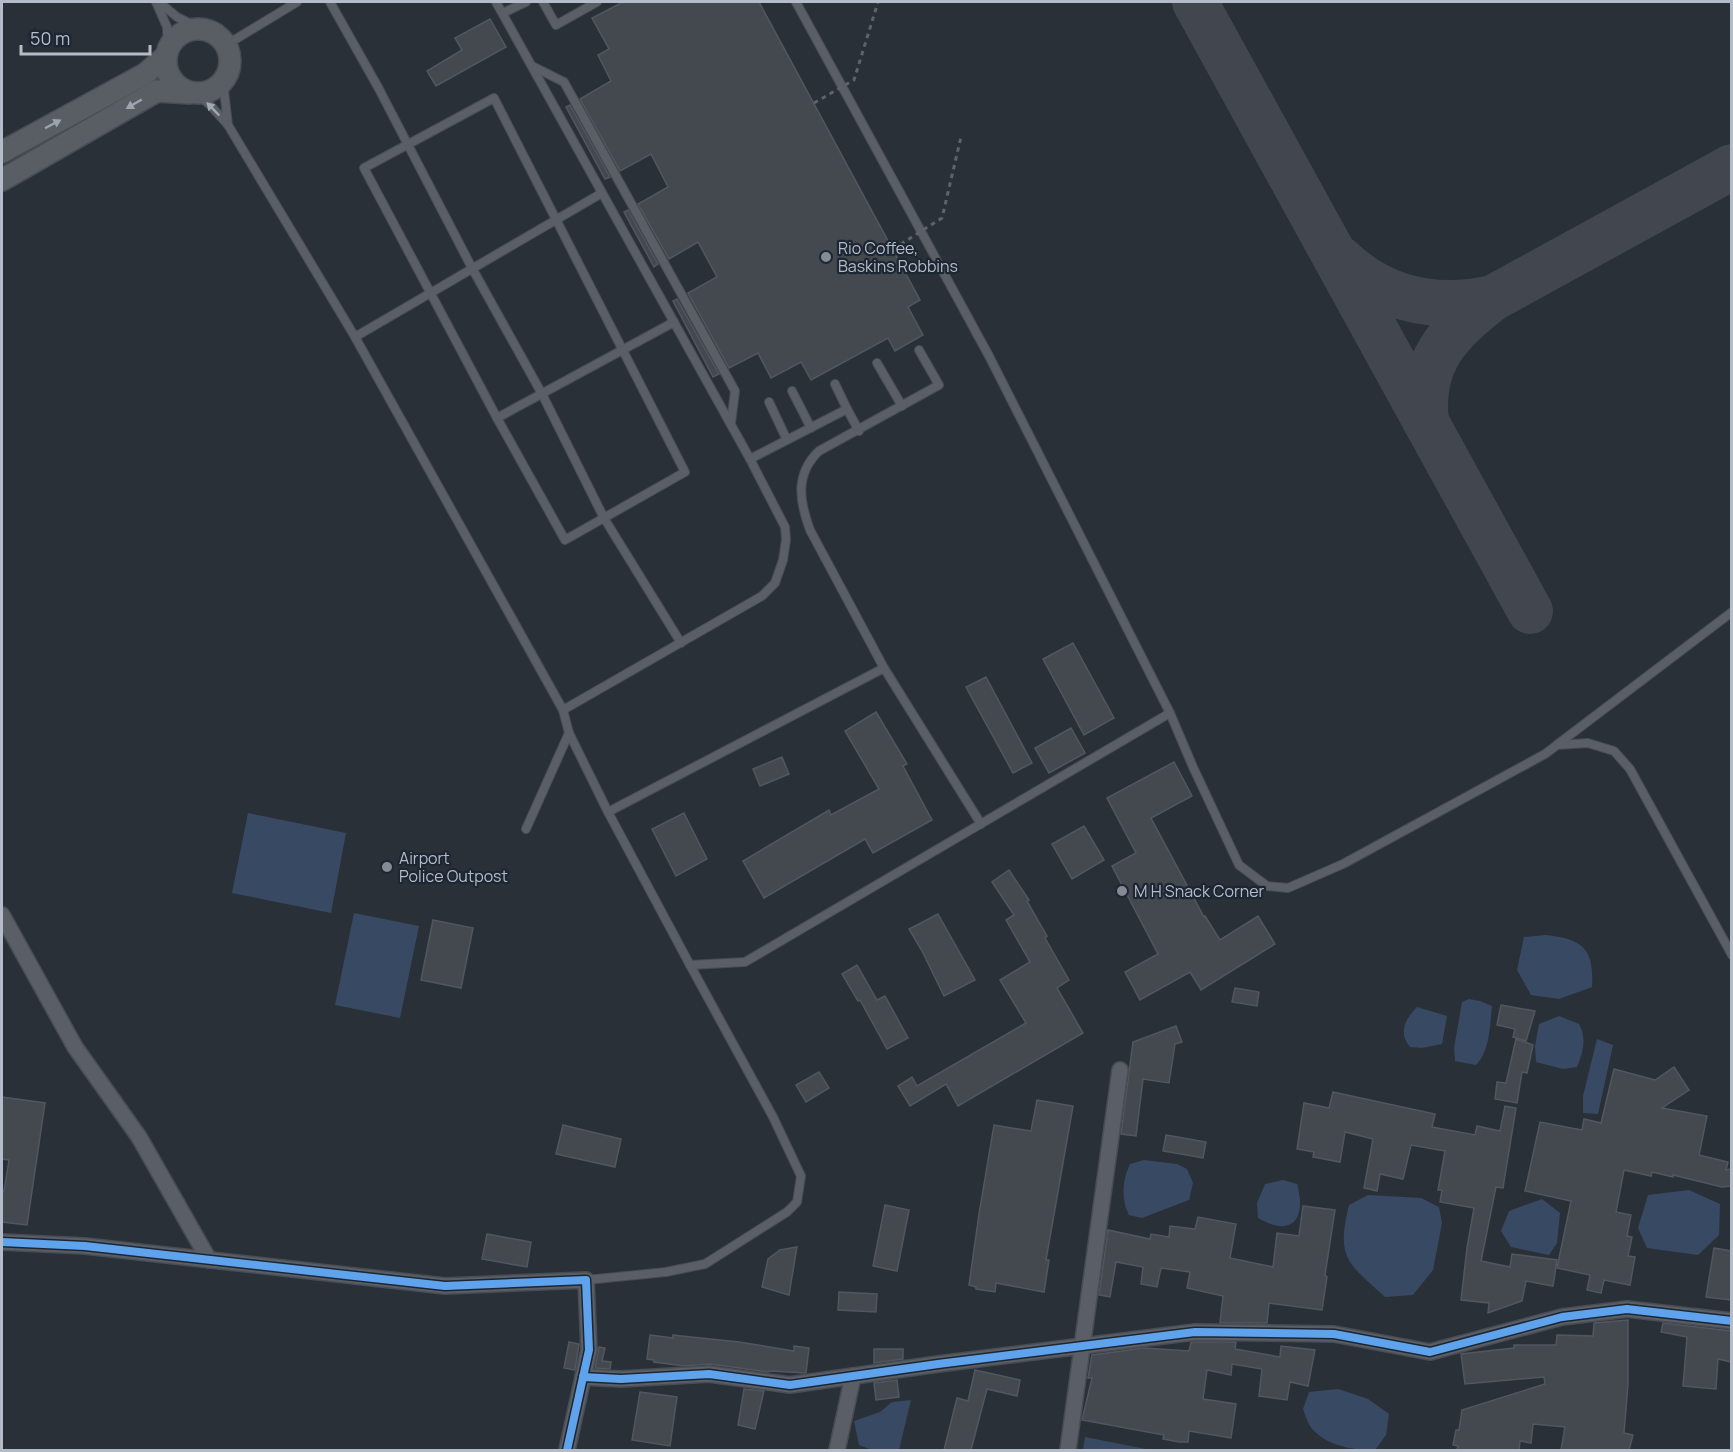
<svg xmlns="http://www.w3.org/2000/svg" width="1733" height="1452" viewBox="0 0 1733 1452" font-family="Manrope,sans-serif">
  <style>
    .water { fill: #384963 }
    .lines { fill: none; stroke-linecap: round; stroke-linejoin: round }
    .taxiway { stroke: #42464e; stroke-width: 46 }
    .building { fill: #444950; stroke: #52575f; stroke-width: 1.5 }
    .service-casing { stroke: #484c53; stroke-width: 10 }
    .minor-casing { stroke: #484c53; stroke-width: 18 }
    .secondary-casing { stroke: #484c53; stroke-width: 24 }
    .service { stroke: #5a5e66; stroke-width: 8 }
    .minor { stroke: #5a5e66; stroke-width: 15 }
    .secondary { stroke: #595d64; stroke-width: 21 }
    .path-bridge { stroke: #5d636a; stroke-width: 3; stroke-dasharray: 4.5 4.5; stroke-linecap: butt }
    .cycleway-casing { stroke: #1d2633; stroke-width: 11 }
    .cycleway { stroke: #60a3ed; stroke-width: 8 }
    .oneway { fill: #9da4b0 }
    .oneway2 { fill: #a2a9b5 }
    .poi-dot { fill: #848b96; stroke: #1d2633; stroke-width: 2 }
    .labels { text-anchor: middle; stroke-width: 4.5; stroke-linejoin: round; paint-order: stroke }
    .poi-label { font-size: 16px; fill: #b4bcc9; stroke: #1d2633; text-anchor: start }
  </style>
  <rect width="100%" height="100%" fill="#2a3038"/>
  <g class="water">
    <polygon points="248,813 346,833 331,913 232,893"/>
    <polygon points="354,913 419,926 400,1018 335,1005"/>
    <path d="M1546 935C1583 939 1594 949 1592 987L1559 999 1531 995 1517 970 1524 937Z"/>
    <path d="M1469 999 1480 1001 1492 1006C1490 1025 1490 1051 1476 1065L1455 1061 1454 1048 1462 1002Z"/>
    <path d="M1417 1007 1447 1016 1442 1044 1422 1048 1410 1047C1398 1033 1405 1019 1417 1007Z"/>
    <path d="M1559 1016 1579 1024C1587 1039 1583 1052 1577 1067L1563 1069 1536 1062 1535 1046 1539 1024Z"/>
    <polygon points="1597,1039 1613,1045 1598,1114 1583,1113 1583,1096"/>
    <path d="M1144 1160 1177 1164 1187 1169 1193 1183 1189 1200 1142 1218 1129 1215C1121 1200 1122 1180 1130 1164Z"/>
    <path d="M1283 1180 1297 1184C1307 1219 1292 1238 1258 1218L1257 1203 1265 1184Z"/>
    <polygon points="1689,1190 1720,1204 1719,1235 1698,1255 1647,1248 1638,1228 1648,1195"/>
    <path d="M1368 1195 1421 1198 1439 1207 1442 1223 1433 1270 1413 1295 1385 1297C1347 1262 1336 1259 1349 1205Z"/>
    <polygon points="1542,1199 1560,1213 1557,1243 1549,1255 1511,1247 1501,1231 1509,1211"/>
    <path d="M1338 1389 1368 1399 1389 1414 1386 1435 1375 1450C1354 1451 1323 1445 1310 1426 1307 1421 1305 1414 1303 1409L1309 1392Z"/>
    <polygon points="911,1400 899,1450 872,1450 859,1445 854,1421 880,1412 892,1402"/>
    <polygon points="1085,1437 1146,1449 1083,1450"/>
  </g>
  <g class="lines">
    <g class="taxiway">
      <polyline points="1195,2 1530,611"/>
      <path d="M1340 259C1383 300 1435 311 1493 298L1732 167"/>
      <path d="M1426 422C1419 362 1449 331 1493 298"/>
    </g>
  </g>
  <g class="building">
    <polygon points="623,2 759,2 920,300 908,307 923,335 895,351 888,338 811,380 801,362 771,378 758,353 729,368 688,293 717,277 698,242 669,259 638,204 668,187 651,154 620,171 580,99 611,81 598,55 609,49 592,18"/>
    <polygon points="490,19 506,47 436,86 427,71 462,50 455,38"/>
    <polygon points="570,105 610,177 605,179 566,107"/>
    <polygon points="628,210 658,264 654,267 624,212"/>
    <polygon points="677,299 719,374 713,377 673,301"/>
    <polygon points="1073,643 1114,718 1084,735 1043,659"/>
    <polygon points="986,677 1032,763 1013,773 966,687"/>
    <polygon points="876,712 907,764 903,766 932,820 873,853 865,839 764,898 743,861 829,810 831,815 879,789 845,731"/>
    <polygon points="1071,728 1085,753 1049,773 1035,748"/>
    <polygon points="782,757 789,774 760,786 753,769"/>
    <polygon points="1174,762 1192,796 1151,818 1204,917 1205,916 1220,940 1258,916 1275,944 1201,990 1190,972 1140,1000 1125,972 1158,954 1112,866 1136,853 1107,798"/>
    <polygon points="684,813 707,859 676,876 652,829"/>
    <polygon points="1084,826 1104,860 1072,879 1052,844"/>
    <polygon points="1009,870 1029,900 1027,901 1047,936 1045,938 1069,980 1057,988 1083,1033 958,1106 946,1084 910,1106 898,1086 912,1077 917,1086 1026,1023 1000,980 1030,962 1006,920 1014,915 992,882"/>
    <polygon points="938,914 975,980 944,996 922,951 909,929"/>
    <polygon points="433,920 473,928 461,988 421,980"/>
    <polygon points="857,965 877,1000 885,996 908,1038 887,1049 860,1000 858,1001 842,974"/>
    <polygon points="1235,988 1259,992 1257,1006 1232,1002"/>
    <polygon points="1501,1005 1535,1011 1526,1041 1513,1037 1515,1029 1497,1025"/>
    <polygon points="1176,1026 1182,1042 1175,1044 1169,1083 1143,1079 1136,1136 1121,1134 1133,1042"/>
    <polygon points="1516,1039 1533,1045 1527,1073 1522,1072 1517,1103 1495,1099 1497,1082 1506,1083"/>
    <polygon points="1674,1067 1689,1090 1662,1108 1707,1116 1699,1155 1728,1162 1726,1170 1731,1169 1731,1186 1722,1187 1673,1175 1673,1177 1652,1172 1651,1176 1624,1170 1616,1212 1631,1215 1627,1236 1632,1237 1628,1256 1635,1257 1630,1285 1604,1280 1601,1293 1587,1290 1590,1275 1557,1268 1571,1201 1525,1191 1540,1122 1582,1130 1584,1119 1601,1123 1614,1069 1655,1080"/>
    <polygon points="819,1072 829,1088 806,1102 796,1085"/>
    <polygon points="1333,1092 1435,1114 1432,1127 1475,1135 1477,1126 1500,1131 1505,1106 1516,1108 1503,1188 1496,1187 1481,1261 1510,1267 1512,1254 1557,1260 1553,1286 1526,1281 1522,1301 1488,1313 1489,1303 1461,1300 1467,1248 1474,1208 1440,1202 1442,1190 1438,1190 1445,1151 1411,1145 1403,1179 1380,1174 1377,1191 1364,1188 1373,1139 1345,1132 1340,1162 1313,1157 1314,1152 1297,1149 1304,1103 1329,1108"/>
    <polygon points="2,1097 45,1103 27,1225 2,1222 2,1191 4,1191 9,1160 2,1159"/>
    <polygon points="1037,1100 1073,1106 1046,1260 1049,1260 1044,1292 996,1283 995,1292 976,1289 976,1287 969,1285 979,1214 994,1125 1031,1131"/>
    <polygon points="563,1125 621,1139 615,1167 556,1154"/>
    <polygon points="1166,1135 1206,1142 1203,1158 1163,1151"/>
    <polygon points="885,1205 909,1210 897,1271 873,1266"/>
    <polygon points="1303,1206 1335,1210 1325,1275 1327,1277 1322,1310 1269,1303 1267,1323 1220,1323 1223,1296 1187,1288 1190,1272 1161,1268 1157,1287 1141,1284 1143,1267 1116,1262 1110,1297 1099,1295 1108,1230 1150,1239 1151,1234 1169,1237 1170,1226 1195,1229 1198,1217 1236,1224 1230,1258 1273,1267 1277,1233 1299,1236"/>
    <polygon points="487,1234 531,1242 527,1267 482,1259"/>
    <polygon points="797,1247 789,1295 762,1287 768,1259 780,1250"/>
    <polygon points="1714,1248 1731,1251 1731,1300 1706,1297"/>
    <polygon points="839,1292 877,1294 876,1312 838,1310"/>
    <polygon points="1628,1320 1628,1384 1624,1433 1633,1435 1629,1450 1561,1450 1565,1427 1533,1424 1531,1443 1520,1441 1519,1450 1457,1450 1458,1446 1453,1445 1456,1430 1459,1430 1462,1410 1545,1384 1544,1377 1465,1384 1461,1354 1514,1348 1514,1345 1556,1345 1557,1335 1593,1336 1594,1323"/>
    <polygon points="1663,1323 1731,1331 1731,1362 1718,1359 1716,1389 1683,1386 1687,1337 1661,1332"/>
    <polygon points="650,1335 673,1338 673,1335 739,1342 794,1351 794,1346 809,1348 806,1373 770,1371 768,1372 710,1364 684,1366 654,1362 654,1360 647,1359"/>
    <polygon points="569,1342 579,1344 575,1370 564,1368"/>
    <polygon points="1191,1342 1236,1342 1235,1349 1280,1357 1281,1346 1315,1350 1308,1386 1290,1382 1287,1400 1259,1396 1262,1369 1232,1364 1231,1375 1207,1370 1203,1399 1236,1404 1231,1438 1189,1431 1188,1442 1179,1442 1163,1439 1164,1435 1082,1420 1092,1378 1088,1378 1092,1355 1144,1348 1189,1351"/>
    <polygon points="599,1347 605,1348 602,1361 611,1362 610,1369 595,1368"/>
    <polygon points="874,1349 903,1349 903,1359 874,1363"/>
    <polygon points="975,1370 1020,1380 1017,1396 987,1389 971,1450 944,1450 957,1398 968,1401"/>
    <polygon points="897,1380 899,1397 876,1400 874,1383"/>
    <polygon points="744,1389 764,1391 755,1429 738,1425"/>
    <polygon points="640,1392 677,1397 670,1446 632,1440"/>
  </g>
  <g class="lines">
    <defs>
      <g id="service">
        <polyline points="156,2 167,27 168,48"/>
        <polyline points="159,2 177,17 201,29"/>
        <polyline points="330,2 379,89 472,268 542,394 604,518 681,643"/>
        <polyline points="496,2 750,459 785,527 786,540 783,560 775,583 762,596 563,710"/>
        <polyline points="543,2 556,25 597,2"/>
        <polyline points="796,2 989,356 1170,713 1193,767 1239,865 1267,886 1288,888 1343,864 1545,754 1557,745 1588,743 1614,751 1630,769 1732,955"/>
        <polyline points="503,13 526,2"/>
        <polyline points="226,45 297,2"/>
        <polyline points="534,67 564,82 735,391 731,423"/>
        <polyline points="197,94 210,105 228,125 223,82"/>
        <polygon points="494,98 685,472 565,540 497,418 364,168"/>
        <polyline points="228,125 355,337 563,710 569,733 608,812 690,965 745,962 1170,713"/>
        <polyline points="355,337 602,193"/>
        <path d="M919 350 939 385 819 451C795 474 799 500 810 530L884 668 981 824"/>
        <polyline points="877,363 902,406"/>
        <polyline points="835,384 847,409"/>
        <polyline points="792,391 811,428"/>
        <polyline points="769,402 787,440"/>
        <polyline points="497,418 674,322"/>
        <polyline points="750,459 847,409 859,431"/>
        <polyline points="1558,744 1732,612"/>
        <polyline points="608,812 884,668"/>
        <polyline points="526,829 569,733"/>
        <polyline points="586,1280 666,1272 705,1264 787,1212 797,1202 801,1176 773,1117 690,965"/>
      </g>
      <g id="minor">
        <polyline points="2,915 75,1047 139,1137 209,1260"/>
        <polyline points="2,1242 85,1246 445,1286 586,1280 589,1350 567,1450"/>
        <polyline points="583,1377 621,1379 709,1374 790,1385 938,1364 1195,1332 1334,1334 1430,1352 1562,1317 1627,1309 1732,1321"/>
        <polyline points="837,1450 853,1376"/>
        <polyline points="1068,1450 1120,1070"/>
      </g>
      <g id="secondary">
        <circle cx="198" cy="61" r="32"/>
        <polyline points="2,152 145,74 166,56"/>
        <polyline points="2,180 157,91 190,93"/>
      </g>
    </defs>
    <use href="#service" class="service-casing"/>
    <use href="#minor" class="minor-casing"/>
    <use href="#secondary" class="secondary-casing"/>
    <use href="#service" class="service"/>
    <use href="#minor" class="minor"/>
    <use href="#secondary" class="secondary"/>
    <g class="path-bridge">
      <polyline points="814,103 854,80 878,2"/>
      <polyline points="893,249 942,218 961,137"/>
    </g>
    <defs>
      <g id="cycleway">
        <polyline points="2,1242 85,1246 445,1286 586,1280 589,1350 567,1450"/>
        <polyline points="583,1377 621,1379 709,1374 790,1385 938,1364 1195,1332 1334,1334 1430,1352 1562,1317 1627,1309 1732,1321"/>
      </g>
    </defs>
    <use href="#cycleway" class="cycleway-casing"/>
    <use href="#cycleway" class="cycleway"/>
  </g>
  <defs><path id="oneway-solid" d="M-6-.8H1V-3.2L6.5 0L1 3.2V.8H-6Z" transform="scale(1.5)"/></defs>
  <g class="oneway">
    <use href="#oneway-solid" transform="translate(134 104) rotate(150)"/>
    <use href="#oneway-solid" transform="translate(53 124) rotate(-28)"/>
  </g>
  <use class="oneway2" href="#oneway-solid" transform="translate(213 109) rotate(-134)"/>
  <g class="poi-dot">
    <circle cx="826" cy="257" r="6"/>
    <circle cx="387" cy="867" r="6"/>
    <circle cx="1122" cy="891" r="6"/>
  </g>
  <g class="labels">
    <g class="poi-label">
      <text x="838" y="254">Rio Coffee,<tspan x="838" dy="18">Baskins Robbins</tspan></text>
      <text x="399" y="864">Airport<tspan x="399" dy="18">Police Outpost</tspan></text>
      <text x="1134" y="897">M H Snack Corner</text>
    </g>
  </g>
  <rect width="1733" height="1452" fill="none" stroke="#b4bcc9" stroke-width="6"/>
  <path d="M21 45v9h129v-9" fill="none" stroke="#b4bcc9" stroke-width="3"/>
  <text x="30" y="45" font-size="18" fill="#b4bcc9" stroke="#1d2633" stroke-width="4.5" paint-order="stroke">50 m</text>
</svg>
